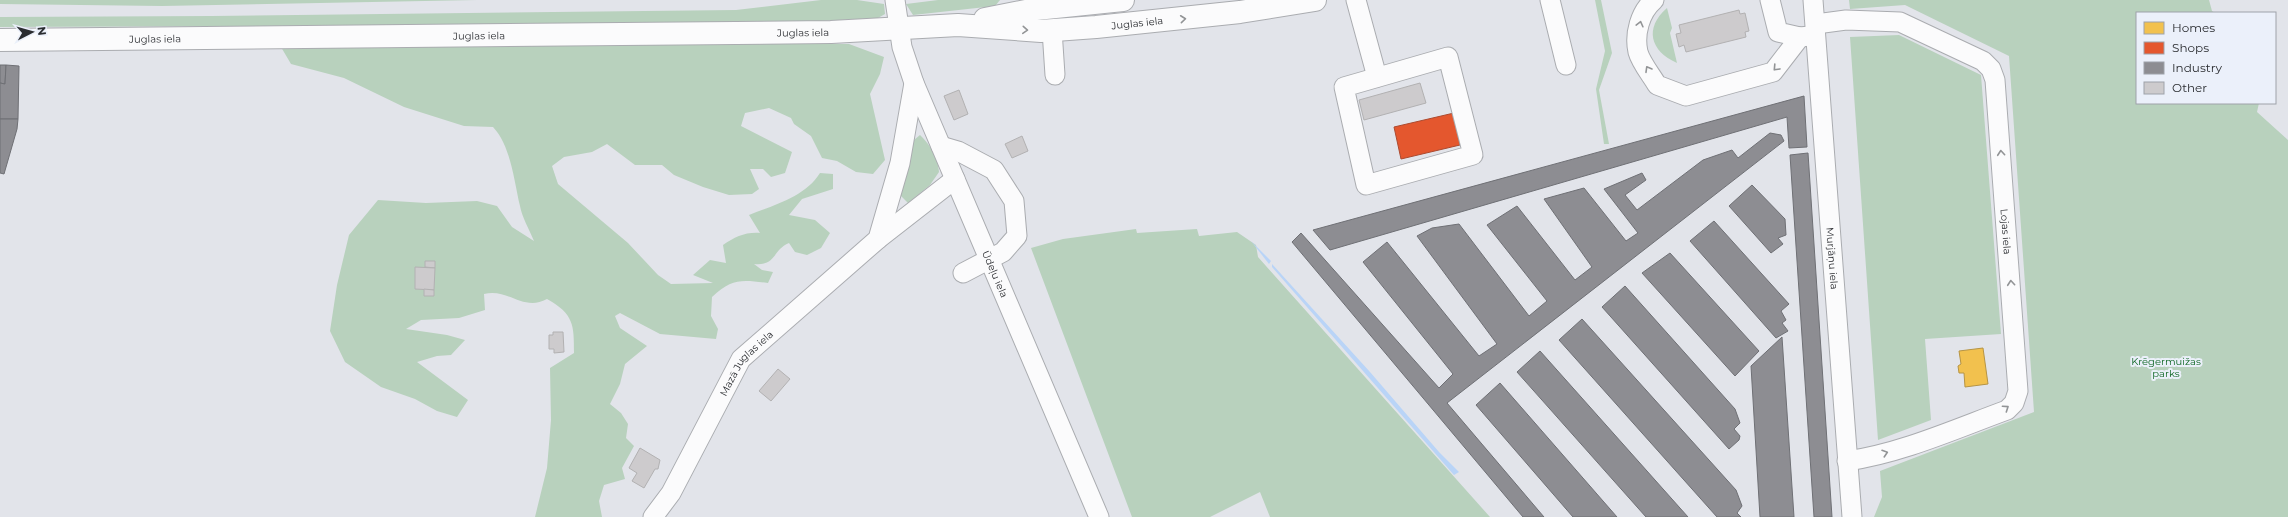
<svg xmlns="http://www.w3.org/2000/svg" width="2288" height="517" viewBox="0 0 2288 517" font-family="Montserrat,sans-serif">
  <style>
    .green { fill: #b8d1bd }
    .water { fill: #b9d4f7 }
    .homes { fill: #f2c14e; stroke: #b69445 }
    .shops { fill: #e4572e; stroke: #ac4a2f }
    .industry { fill: #8d8d92; stroke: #6f7075 }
    .building { fill: #cdcbcd; stroke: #b2b1b2 }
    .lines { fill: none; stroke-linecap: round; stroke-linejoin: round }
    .minor-casing { stroke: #aaacb0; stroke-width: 21 }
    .major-casing { stroke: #aaacb0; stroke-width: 24 }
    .minor { stroke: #fbfbfc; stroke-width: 19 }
    .major { stroke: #fbfbfc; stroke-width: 22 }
    .oneway { stroke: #929496 }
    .labels { text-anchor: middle; stroke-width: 4; stroke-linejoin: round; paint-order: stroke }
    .street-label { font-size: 10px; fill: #2a2c30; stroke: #ebf0fa }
    .park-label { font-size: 10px; fill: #0d6623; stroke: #ebf0fa }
  </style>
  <rect width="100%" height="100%" fill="#e2e4ea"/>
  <g class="green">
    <polygon points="0,0 477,0 162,6 0,4"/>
    <polygon points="821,0 857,0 884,4 885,14 878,18 760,24 0,27 0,17 212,16 736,10"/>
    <polygon points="938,0 1000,0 995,6 913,15 906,4"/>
    <polygon points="1595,0 1601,0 1612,53 1599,90 1609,144 1604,144 1596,89 1605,51"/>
    <polygon points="1849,0 2209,0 2212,11 2215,13 2137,13 2137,103 2259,103 2257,112 2288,140 2288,517 1874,517 1882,497 1880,471 2034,412 2009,56 1905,5 1850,9"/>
    <path d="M1667 8 1672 28 1670 33 1677 63C1650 51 1644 28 1667 8Z"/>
    <polygon points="1899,35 1981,75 2001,334 1925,339 1931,420 1878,440 1850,37"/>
    <path d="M353 43 849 44 884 57 880 74 870 94 885 160 873 174 856 172 837 161 822 158 811 136 794 124 791 118 769 108 745 113 741 126 792 152 785 173 771 177 763 169H750L759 189 752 194 729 195 703 187 674 175 662 165H635L607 144 592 152 564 157 552 166 558 184 628 243 658 275 671 284 713 283 693 275 710 260 726 263 723 245C735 237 745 232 760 233L749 215C774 205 805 197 820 173L833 174V189L802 199 789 215 815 220 830 233 821 248 807 255 795 252 789 243C772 250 777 266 754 264L762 270 773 272 768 283C742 280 732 278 712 297L711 316 718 329 716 339 660 334 620 313 615 316 620 328 647 346 625 364 620 384 610 404 621 413 628 424 626 438 634 446 622 468 625 479 604 485 599 501 602 517H535L547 468 551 420 550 368 574 353C574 325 574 314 547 299 523 312 509 288 484 294L485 310 459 318 421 320 406 329 447 335 465 340 451 355 437 356 417 362 468 400 457 417 437 411 415 399 381 387 345 362 330 331 337 285 349 235 378 200 426 203 477 201 497 206 512 227 534 241C529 229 522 217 520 206 514 181 511 146 493 127L464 126 404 107 344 78 291 64 281 47Z"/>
    <path d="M920 135C930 144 938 159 939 172L930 185 908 203 899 194 914 140Z"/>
    <polygon points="1136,229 1137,233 1197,229 1199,236 1237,232 1256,245 1258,257 1490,517 1270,517 1260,492 1210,517 1132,517 1031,248 1063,239"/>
  </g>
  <g class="water">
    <polygon points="1251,241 1271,261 1269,264"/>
    <polygon points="1272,264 1370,372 1439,452 1459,472 1454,475 1272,267"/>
  </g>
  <polygon class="homes" points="1983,348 1988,384 1965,387 1964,373 1959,373 1958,366 1961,364 1959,351"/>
  <polygon class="shops" points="1454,113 1460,145 1401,159 1394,127"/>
  <g class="industry">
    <polygon points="0,65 6,65 5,84 0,83"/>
    <polygon points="6,65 19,66 18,119 0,119 0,83 5,84"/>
    <polygon points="1804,96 1807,147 1789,148 1787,117 1330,250 1313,230"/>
    <polygon points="0,119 18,119 17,129 4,174 0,173"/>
    <polygon points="1770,133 1781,135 1784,141 1447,403 1544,517 1523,517 1292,242 1301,233 1439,388 1453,374 1363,262 1387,242 1479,356 1497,344 1417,236 1432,228 1459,224 1529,316 1547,301 1487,225 1517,206 1575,280 1592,267 1544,199 1584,188 1626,241 1638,233 1604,189 1642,173 1646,180 1625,195 1637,210 1703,160 1732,150 1738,158"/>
    <polygon points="1808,153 1832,517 1814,517 1790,155"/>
    <polygon points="1752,185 1785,219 1786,235 1778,238 1783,244 1771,253 1729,206"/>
    <polygon points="1714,221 1789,304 1781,311 1786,320 1782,323 1788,331 1776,338 1690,241"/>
    <polygon points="1670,253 1759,351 1735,376 1642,273"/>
    <polygon points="1625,286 1735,409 1740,423 1734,429 1740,436 1739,440 1729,449 1602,307"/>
    <polygon points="1582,319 1736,490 1742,506 1737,513 1741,517 1717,517 1559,340"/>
    <polygon points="1782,337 1794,517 1760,517 1751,366"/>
    <polygon points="1540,351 1688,517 1646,517 1517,372"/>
    <polygon points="1500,383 1617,517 1573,517 1476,405"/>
  </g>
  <g class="building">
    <polygon points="1739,10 1740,14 1745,13 1749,31 1745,32 1746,37 1686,52 1684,45 1679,47 1676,34 1681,33 1679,25"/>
    <polygon points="1420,83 1426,103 1364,120 1359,100"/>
    <polygon points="959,90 968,114 954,120 944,96"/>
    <polygon points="1022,136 1028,151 1012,158 1005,144"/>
    <polygon points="425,261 435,261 435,268 425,267"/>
    <polygon points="415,267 435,268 434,290 415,289"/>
    <polygon points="424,289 434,290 434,296 424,296"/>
    <polygon points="553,332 563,332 564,352 554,353 554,349 549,349 549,335 553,335"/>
    <polygon points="778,369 790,379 771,401 759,391"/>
    <polygon points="640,448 660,460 658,469 655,469 644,488 632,481 637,473 629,468"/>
  </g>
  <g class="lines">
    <defs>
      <g id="minor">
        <path id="s1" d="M895 0 902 47 914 83 1099 517"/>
        <polyline points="1356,0 1377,77"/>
        <polyline points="1550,0 1566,65"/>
        <path d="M1654 0C1640 12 1634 34 1638 52 1641 63 1652 76 1657 85L1686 96 1773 72 1800 37"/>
        <polyline points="1770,0 1778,32 1800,37 1810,36"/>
        <path id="s2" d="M1813 0 1852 517"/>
        <path id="s3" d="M1816 24 1846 20 1900 22 1983 61 1991 69 1995 80 2018 391 2014 403 2007 410C1955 429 1902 453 1847 461"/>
        <polyline points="1052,30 1055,75"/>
        <polygon points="1448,57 1473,155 1366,185 1344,87"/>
        <polyline points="941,146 958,151 994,170 1014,201 1017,236 1003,252 963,273"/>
        <polyline points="878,239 955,179"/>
        <path id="s4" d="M653 517 671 493 741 359 878 239 900 163 914 83"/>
      </g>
      <g id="major">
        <polyline points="985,19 1036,9 1123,0"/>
        <path id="s5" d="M0 40 831 32 958 25 1041 31 1096 27 1240 12 1315 0"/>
      </g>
    </defs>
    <use href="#minor" class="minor-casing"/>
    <use href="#major" class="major-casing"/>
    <use href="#minor" class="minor"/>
    <use href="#major" class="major"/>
  </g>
  <defs><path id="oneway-chevron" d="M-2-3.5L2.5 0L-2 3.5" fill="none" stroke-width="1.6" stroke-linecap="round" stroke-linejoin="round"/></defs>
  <g class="oneway">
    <use href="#oneway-chevron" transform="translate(1183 19) rotate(-6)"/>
    <use href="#oneway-chevron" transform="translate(1640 24) rotate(-76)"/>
    <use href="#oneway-chevron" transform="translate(1025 30) rotate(4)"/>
    <use href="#oneway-chevron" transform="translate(1776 68) rotate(133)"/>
    <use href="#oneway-chevron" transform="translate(1648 69) rotate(-120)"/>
    <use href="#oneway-chevron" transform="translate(2001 153) rotate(-95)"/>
    <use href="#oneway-chevron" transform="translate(2011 283) rotate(-95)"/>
    <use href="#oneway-chevron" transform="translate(2006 408) rotate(-34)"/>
    <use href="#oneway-chevron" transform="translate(1885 453) rotate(-18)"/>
  </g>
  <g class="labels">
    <g class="street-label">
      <text dy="4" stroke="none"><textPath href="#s5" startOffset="1138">Juglas iela</textPath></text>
      <text dy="4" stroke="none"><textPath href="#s5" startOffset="803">Juglas iela</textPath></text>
      <text dy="4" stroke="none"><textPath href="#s5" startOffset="479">Juglas iela</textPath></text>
      <text dy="4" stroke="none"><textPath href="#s5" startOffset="155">Juglas iela</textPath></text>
      <text dy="4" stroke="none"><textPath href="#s3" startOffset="351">Lojas iela</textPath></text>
      <text dy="4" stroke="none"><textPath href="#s2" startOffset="259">Murjāņu iela</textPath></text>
      <text dy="4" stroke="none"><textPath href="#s1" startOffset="293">Ūdeļu iela</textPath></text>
      <text dy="4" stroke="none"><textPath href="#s4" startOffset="181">Mazā Juglas iela</textPath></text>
    </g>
    <g class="park-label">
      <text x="2166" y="365">Krēgermuižas<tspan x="2166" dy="12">parks</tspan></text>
    </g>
  </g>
  <rect x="2136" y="12" width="140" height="92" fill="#ebf0fa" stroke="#9ea2a9"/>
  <rect x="2144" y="22" width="20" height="12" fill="#f2c14e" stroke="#9ea2a9"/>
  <text x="2172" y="32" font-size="12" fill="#2a2c30">Homes</text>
  <rect x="2144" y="42" width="20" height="12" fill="#e4572e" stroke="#9ea2a9"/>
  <text x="2172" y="52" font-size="12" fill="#2a2c30">Shops</text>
  <rect x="2144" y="62" width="20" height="12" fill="#8d8d92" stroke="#9ea2a9"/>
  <text x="2172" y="72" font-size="12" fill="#2a2c30">Industry</text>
  <rect x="2144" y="82" width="20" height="12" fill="#cdcbcd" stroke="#9ea2a9"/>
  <text x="2172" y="92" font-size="12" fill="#2a2c30">Other</text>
  <g transform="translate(32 32) rotate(84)" stroke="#ebf0fa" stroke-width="3" paint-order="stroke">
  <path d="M0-3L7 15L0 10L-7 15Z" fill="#2a2c30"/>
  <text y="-6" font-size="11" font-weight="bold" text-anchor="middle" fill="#2a2c30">N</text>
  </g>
</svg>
